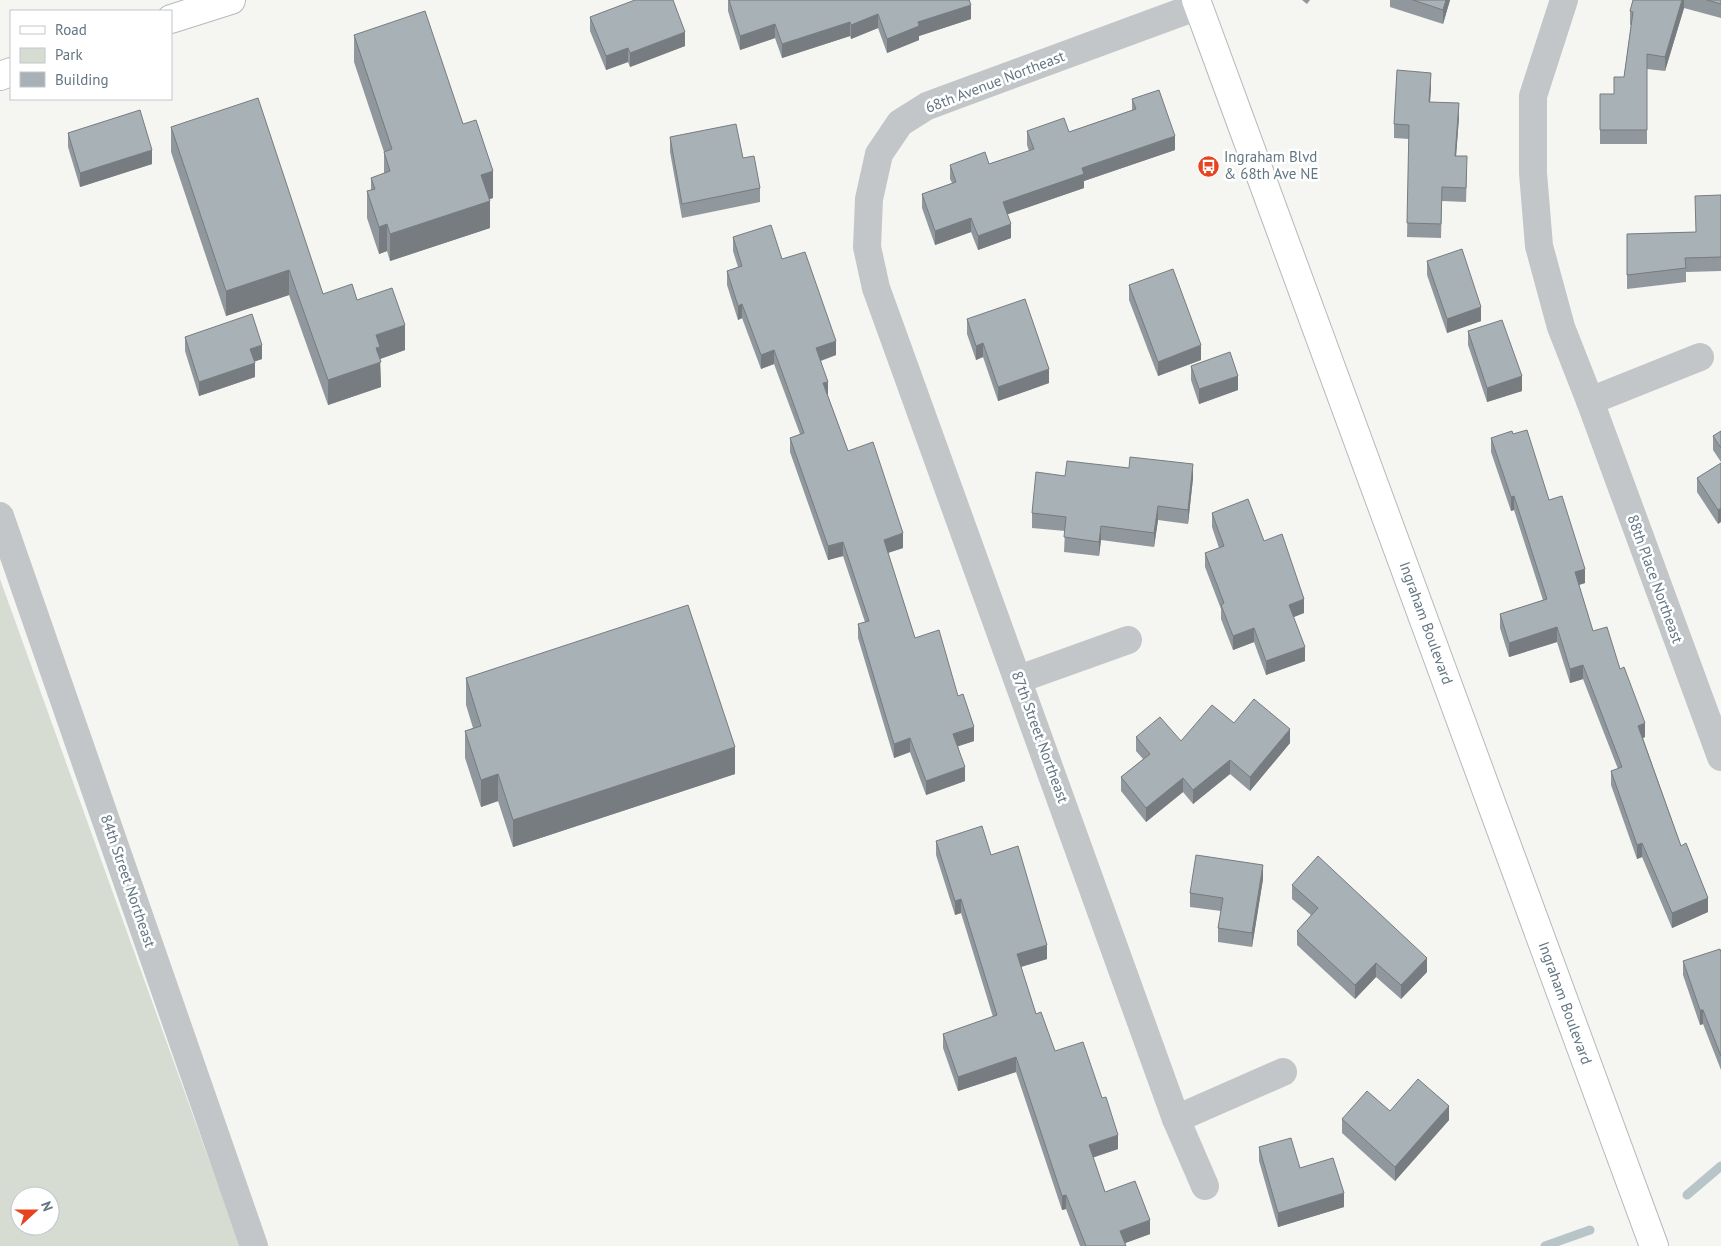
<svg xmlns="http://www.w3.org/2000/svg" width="1721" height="1246" viewBox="0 0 1721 1246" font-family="'PT Sans',sans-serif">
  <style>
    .green { fill: #d6dcd2; fill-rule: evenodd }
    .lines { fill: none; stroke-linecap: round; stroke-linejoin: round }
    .stream { stroke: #b7c5c8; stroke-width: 9 }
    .secondary-casing { stroke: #b4babe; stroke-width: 30 }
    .minor { stroke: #c2c6c9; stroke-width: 28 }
    .tertiary { stroke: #c2c6c9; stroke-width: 28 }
    .secondary { stroke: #fff; stroke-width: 28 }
    .wall { fill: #90989d }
    .shaded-wall { fill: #767c7f }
    .building { fill: #a8b1b6; stroke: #767c7f }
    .labels { text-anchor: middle; stroke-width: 5; stroke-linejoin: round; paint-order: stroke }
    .street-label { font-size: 15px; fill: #637683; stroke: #fff }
    .poi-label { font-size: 15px; fill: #637683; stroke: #fff; text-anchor: start }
  </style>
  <rect width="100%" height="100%" fill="#f5f5f1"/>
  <path class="green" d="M0 579 240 1246H0ZM20 1196H50V1226H20Z"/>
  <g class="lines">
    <g class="stream">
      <polyline points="1687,1195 1721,1166"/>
      <polyline points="1545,1246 1590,1230"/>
    </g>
    <defs>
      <g id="secondary">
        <polyline points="1196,0 1654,1246"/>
        <polyline points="171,19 231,0"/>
        <polyline points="0,76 11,72"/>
      </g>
    </defs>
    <use href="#secondary" class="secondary-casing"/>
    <g class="minor">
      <polyline points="1564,0 1533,96 1533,173 1539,246 1561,327 1590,401 1721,757"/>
      <polyline points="1198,6 927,106 900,123 879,154 869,199 867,247 876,288 1176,1119 1205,1186"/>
      <polyline points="1590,401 1700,357"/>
      <polyline points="1019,679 1128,640"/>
      <polyline points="1176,1119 1283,1072"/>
    </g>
    <polyline class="tertiary" points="0,516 254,1246"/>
    <use href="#secondary" class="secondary"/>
  </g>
  <g class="wall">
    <polygon points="728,0 970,0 971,19 919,36 919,40 887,53 878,28 851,39 850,36 782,58 775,38 740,50 728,11"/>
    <polygon points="1302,0 1310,0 1307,4"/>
    <polygon points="1390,0 1450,0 1443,24 1390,7"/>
    <polygon points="1633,0 1721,0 1721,18 1684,8 1665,71 1647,69 1647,144 1600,144 1600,94 1614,94 1624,77 1631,25 1630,25 1630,11"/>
    <polygon points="590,17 685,46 630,67 628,62 606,70 590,31"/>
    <polygon points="354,35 463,124 493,198 489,199 490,228 390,261 387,251 379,254 367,218 367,191 371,190 371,178 384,173 384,152 354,62"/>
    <polygon points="1431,87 1430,102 1459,117 1456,156 1467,170 1466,202 1442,201 1441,238 1407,237 1409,139 1394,138 1394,124"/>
    <polygon points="1132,99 1175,150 1084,181 1084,188 1007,214 1011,238 978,250 971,232 935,245 922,208 922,194 952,183 950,179 950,165 989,164 1029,151 1027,145 1027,131 1069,132 1132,110"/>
    <polygon points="171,127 323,294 357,300 405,350 380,359 381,387 328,405 289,295 226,316 171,152"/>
    <polygon points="68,133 152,164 80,187 68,147"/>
    <polygon points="670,137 743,158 760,188 760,202 682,218 670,152"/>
    <polygon points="1721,195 1721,271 1686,272 1686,282 1627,289 1627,234 1696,232"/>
    <polygon points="733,237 782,259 836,355 821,361 828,396 848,451 903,548 888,553 915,638 958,696 974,741 958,746 965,781 926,795 910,752 894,758 858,638 858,624 865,622 843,556 828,560 790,452 790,438 800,434 774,364 761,369 742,318 738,320 727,285 727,271 738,267 733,251"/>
    <polygon points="1427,261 1481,321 1447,333 1427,275"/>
    <polygon points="1129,285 1201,360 1158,376 1129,300"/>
    <polygon points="967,319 1049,383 998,401 983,357 976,360 967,334"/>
    <polygon points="1468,331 1522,391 1487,402 1468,345"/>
    <polygon points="185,337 262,359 255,361 255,377 199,396 185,351"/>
    <polygon points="1191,366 1238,390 1199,404 1191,380"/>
    <polygon points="1721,431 1721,462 1713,450 1713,436"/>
    <polygon points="1513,434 1549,500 1585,583 1579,585 1593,631 1620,669 1645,737 1643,738 1681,846 1708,912 1672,928 1642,857 1637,859 1611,785 1611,771 1618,769 1583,679 1570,683 1557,642 1509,657 1500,628 1500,614 1543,600 1514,510 1511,511 1491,452 1491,438"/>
    <polygon points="1721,463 1718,524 1697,492 1697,478"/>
    <polygon points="1065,476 1193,478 1188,524 1158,520 1154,547 1101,540 1099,556 1064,552 1065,531 1032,528 1032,513"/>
    <polygon points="1212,513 1264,541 1304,613 1293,617 1305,661 1266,675 1254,642 1233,650 1221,619 1221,609 1205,567 1205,553 1219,548 1212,527"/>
    <polygon points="466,678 735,774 513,847 498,801 481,807 465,758 465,731 473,728 466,705"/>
    <polygon points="1234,723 1290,743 1250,791 1230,774 1193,804 1183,792 1146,822 1121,791 1121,777 1143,759 1136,751 1136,737 1181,741"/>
    <polygon points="936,841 991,855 1047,959 1021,967 1036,1014 1055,1051 1118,1149 1093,1157 1105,1192 1150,1234 1125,1243 1126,1246 1080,1246 1066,1209 1062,1210 1016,1072 958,1091 943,1048 943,1034 993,1017 961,913 955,915 936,855"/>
    <polygon points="1263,879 1252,947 1218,942 1218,928 1221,911 1190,907 1190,893"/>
    <polygon points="1292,885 1427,972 1401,999 1376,977 1355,999 1297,945 1297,931 1311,915 1292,899"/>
    <polygon points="1721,953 1721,1070 1703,1024 1700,1025 1683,975 1683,961"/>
    <polygon points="1390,1111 1449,1120 1395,1181 1342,1133 1342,1119"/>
    <polygon points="1259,1147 1300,1168 1344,1207 1278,1227 1259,1161"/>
  </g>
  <g class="shaded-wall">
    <polygon points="1446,0 1450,0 1443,24 1443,10"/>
    <polygon points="1682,0 1684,0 1684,8 1665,71 1665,57"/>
    <polygon points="971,5 971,19 919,36 919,40 887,53 887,39 918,22"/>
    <polygon points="878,14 878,28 851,39 851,25"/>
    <polygon points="850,22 850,36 782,58 782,44"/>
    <polygon points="775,24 775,38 740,50 740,36"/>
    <polygon points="685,32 685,46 630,67 630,53"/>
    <polygon points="628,48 628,62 606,70 606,56"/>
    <polygon points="1431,73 1431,87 1429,116 1429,102"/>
    <polygon points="1459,103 1459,117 1455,170 1455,156"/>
    <polygon points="1175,136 1175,150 1084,181 1084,188 1003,216 1003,202 1082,168"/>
    <polygon points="152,150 152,164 80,187 80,173"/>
    <polygon points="493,171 493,198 481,202 481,175"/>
    <polygon points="490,201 490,228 390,261 390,234"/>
    <polygon points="971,218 971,232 935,245 935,231"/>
    <polygon points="387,224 387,251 379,254 379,227"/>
    <polygon points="1011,224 1011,238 978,250 978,236"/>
    <polygon points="289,270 289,295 226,316 226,291"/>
    <polygon points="742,304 742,318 738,320 738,306"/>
    <polygon points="1481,307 1481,321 1447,333 1447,319"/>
    <polygon points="405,325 405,350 380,359 381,387 328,405 328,380 376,335"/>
    <polygon points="836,341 836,355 816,362 816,348"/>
    <polygon points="983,343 983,357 976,360 976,346"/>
    <polygon points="262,345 262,359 250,363 250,349"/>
    <polygon points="1201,345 1201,360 1158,376 1158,362"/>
    <polygon points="774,350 774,364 761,369 761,355"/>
    <polygon points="255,363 255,377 199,396 199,382"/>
    <polygon points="1049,369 1049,383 998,401 998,387"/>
    <polygon points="1238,376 1238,390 1199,404 1199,389"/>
    <polygon points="1522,376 1522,391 1487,402 1487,388"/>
    <polygon points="828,382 828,396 823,397 823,383"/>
    <polygon points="1193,464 1193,478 1188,524 1188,510"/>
    <polygon points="1514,496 1514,510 1511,511 1511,497"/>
    <polygon points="1158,506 1158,520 1154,547 1154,533"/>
    <polygon points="1721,508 1721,522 1718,524 1718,510"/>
    <polygon points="1101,526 1101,540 1099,556 1099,542"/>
    <polygon points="903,533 903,548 884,554 884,540"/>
    <polygon points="843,542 843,556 828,560 828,546"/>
    <polygon points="1585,569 1585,583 1575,586 1575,572"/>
    <polygon points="1304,599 1304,613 1289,619 1289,605"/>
    <polygon points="1557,627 1557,642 1509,657 1509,643"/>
    <polygon points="1254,628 1254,642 1233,650 1233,636"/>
    <polygon points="1305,647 1305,661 1266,675 1266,661"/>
    <polygon points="1583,665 1583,679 1570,683 1570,669"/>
    <polygon points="1645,723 1645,737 1638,740 1638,726"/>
    <polygon points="974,727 974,741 953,748 953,734"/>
    <polygon points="1290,729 1290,743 1250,791 1250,777"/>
    <polygon points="910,738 910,752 894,758 894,744"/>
    <polygon points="735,747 735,774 513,847 513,820"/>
    <polygon points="1230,760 1230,774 1193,804 1193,790"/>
    <polygon points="965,767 965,781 926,795 926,781"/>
    <polygon points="498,774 498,801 481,807 481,780"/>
    <polygon points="1183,778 1183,792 1146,822 1146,808"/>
    <polygon points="1642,843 1642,857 1637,859 1637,845"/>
    <polygon points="1263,865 1263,879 1252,947 1252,933"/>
    <polygon points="1708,898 1708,912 1672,928 1672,913"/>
    <polygon points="961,899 961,913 955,915 955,901"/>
    <polygon points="1047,945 1047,959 1017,968 1017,954"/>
    <polygon points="1427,958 1427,972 1401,999 1401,985"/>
    <polygon points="1376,963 1376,977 1355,999 1355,985"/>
    <polygon points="1700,1010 1703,1010 1703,1024 1700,1025"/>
    <polygon points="1016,1057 1016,1072 958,1091 958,1077"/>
    <polygon points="1449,1106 1449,1120 1395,1181 1395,1167"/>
    <polygon points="1118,1135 1118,1149 1089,1159 1089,1145"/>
    <polygon points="1344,1193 1344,1207 1278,1227 1278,1213"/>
    <polygon points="1066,1195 1066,1209 1062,1210 1062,1196"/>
    <polygon points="1150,1220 1150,1234 1120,1245 1120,1231"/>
  </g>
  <g class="building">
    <polygon points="635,0 673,0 685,32 630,53 628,48 606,56 590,17"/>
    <polygon points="729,0 969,0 971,5 918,22 919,26 887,39 878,14 851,25 850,22 782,44 775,24 740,36"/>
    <polygon points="1413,0 1446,0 1443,10"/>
    <polygon points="1633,0 1682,0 1665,57 1647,54 1647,130 1600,130 1600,94 1614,94 1614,77 1624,77 1633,12 1630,11"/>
    <polygon points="1707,0 1721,0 1721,4"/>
    <polygon points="425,11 463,124 476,120 493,171 481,175 490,201 390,234 387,224 379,227 367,191 375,189 371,178 390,171 384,152 392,149 354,35"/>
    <polygon points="1397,70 1431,73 1429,102 1459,103 1455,156 1467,156 1466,188 1442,187 1441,224 1407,223 1409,125 1394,124"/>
    <polygon points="1159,90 1175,136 1082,168 1084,174 1003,202 1011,224 978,236 971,218 935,231 922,194 956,182 950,165 985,152 989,164 1034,149 1027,131 1064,118 1069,132 1136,109 1132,99"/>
    <polygon points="258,98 323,294 352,284 357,300 392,288 405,325 376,335 380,347 376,348 381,362 328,380 289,270 226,291 171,127"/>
    <polygon points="140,110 152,150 80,173 68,133"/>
    <polygon points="736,124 743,158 754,156 760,188 682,204 670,137"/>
    <polygon points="1721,195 1721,257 1685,258 1686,268 1627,275 1627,234 1696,232 1695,196"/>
    <polygon points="771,225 782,259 805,252 836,341 816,348 828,382 823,383 848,451 873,442 903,533 884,540 915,638 939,630 958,696 963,694 974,727 953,734 965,767 926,781 910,738 894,744 858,624 869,621 843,542 828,546 790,438 804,433 774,350 761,355 742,304 738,306 727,271 742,266 733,237"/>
    <polygon points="1462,249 1481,307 1447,319 1427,261"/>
    <polygon points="1173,269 1201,345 1158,362 1129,285"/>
    <polygon points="1025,299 1049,369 998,387 983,343 976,346 967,319"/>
    <polygon points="252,314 262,345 250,349 255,363 199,382 185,337"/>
    <polygon points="1502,320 1522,376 1487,388 1468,331"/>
    <polygon points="1230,352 1238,376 1199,389 1191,366"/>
    <polygon points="1527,430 1549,500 1562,496 1585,569 1575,572 1593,631 1607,627 1620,669 1624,667 1645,723 1638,726 1681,846 1686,843 1708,898 1672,913 1642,843 1637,845 1611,771 1622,767 1583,665 1570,669 1557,627 1509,643 1500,614 1547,599 1514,496 1511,497 1491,438 1512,431 1513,434"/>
    <polygon points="1721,431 1721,448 1713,436"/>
    <polygon points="1130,457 1193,464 1188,510 1158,506 1154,533 1101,526 1099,542 1064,537 1066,517 1032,513 1036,472 1065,476 1067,461 1129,468"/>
    <polygon points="1721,463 1721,508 1718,510 1697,478"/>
    <polygon points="1248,499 1264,541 1282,534 1304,599 1289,605 1305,647 1266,661 1254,628 1233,636 1221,605 1224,603 1205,553 1224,546 1212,513"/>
    <polygon points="688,605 735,747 513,820 498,774 481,780 465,731 481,726 466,678"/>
    <polygon points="1254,699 1290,729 1250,777 1230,760 1193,790 1183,778 1146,808 1121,777 1150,754 1136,737 1160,717 1181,741 1212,705 1234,723"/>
    <polygon points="982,826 991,855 1018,846 1047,945 1017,954 1036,1014 1041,1012 1055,1051 1083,1042 1102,1098 1106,1097 1118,1135 1089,1145 1105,1192 1135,1181 1150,1220 1120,1231 1126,1246 1086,1246 1066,1195 1062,1196 1016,1057 958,1077 943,1034 997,1015 961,899 955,901 936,841"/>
    <polygon points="1196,855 1263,865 1252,933 1218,928 1223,898 1190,893"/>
    <polygon points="1318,856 1427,958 1401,985 1376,963 1355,985 1297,931 1318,908 1292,885"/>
    <polygon points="1720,949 1721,953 1721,1056 1703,1010 1700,1010 1683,961"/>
    <polygon points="1418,1079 1449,1106 1395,1167 1342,1119 1367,1091 1390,1111"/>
    <polygon points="1291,1138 1300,1168 1333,1158 1344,1193 1278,1213 1259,1147"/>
  </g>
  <defs>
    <symbol id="bus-disc" viewBox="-11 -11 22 22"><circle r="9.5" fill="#e64320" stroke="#fff"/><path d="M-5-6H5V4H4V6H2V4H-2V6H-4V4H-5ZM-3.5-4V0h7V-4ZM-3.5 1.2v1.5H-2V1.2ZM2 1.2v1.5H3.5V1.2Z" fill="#fff"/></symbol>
  </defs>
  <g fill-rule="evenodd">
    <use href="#bus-disc" x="1196" y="154" width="25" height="25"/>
  </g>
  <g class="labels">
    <g class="street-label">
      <text transform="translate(995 82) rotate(-21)" y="5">68th Avenue Northeast</text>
      <text transform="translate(1655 579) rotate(70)" y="5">88th Place Northeast</text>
      <text transform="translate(1426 623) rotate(70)" y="5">Ingraham Boulevard</text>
      <text transform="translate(1040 737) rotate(70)" y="5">87th Street Northeast</text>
      <text transform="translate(128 881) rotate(71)" y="5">84th Street Northeast</text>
      <text transform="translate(1565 1003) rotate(70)" y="5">Ingraham Boulevard</text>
    </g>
    <g class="poi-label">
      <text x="1224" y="162">Ingraham Blvd<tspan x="1224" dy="17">&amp; 68th Ave NE</tspan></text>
    </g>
  </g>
  <rect x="10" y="10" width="162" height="90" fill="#ffffff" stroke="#c1c8cd"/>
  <rect x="20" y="26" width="25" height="8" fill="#ffffff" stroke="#c1c8cd"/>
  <text x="55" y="35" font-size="15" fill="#637683">Road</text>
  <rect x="20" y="48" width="25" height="15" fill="#d6dcd2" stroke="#c1c8cd"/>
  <text x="55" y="60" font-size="15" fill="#637683">Park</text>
  <rect x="20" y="72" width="25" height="15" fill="#a8b1b6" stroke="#c1c8cd"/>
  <text x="55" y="85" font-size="15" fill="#637683">Building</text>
  <g transform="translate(35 1211) rotate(69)"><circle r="24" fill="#ffffff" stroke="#c1c8cd"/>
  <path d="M0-4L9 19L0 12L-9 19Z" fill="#e64320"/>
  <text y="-8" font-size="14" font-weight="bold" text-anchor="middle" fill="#637683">N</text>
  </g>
</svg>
